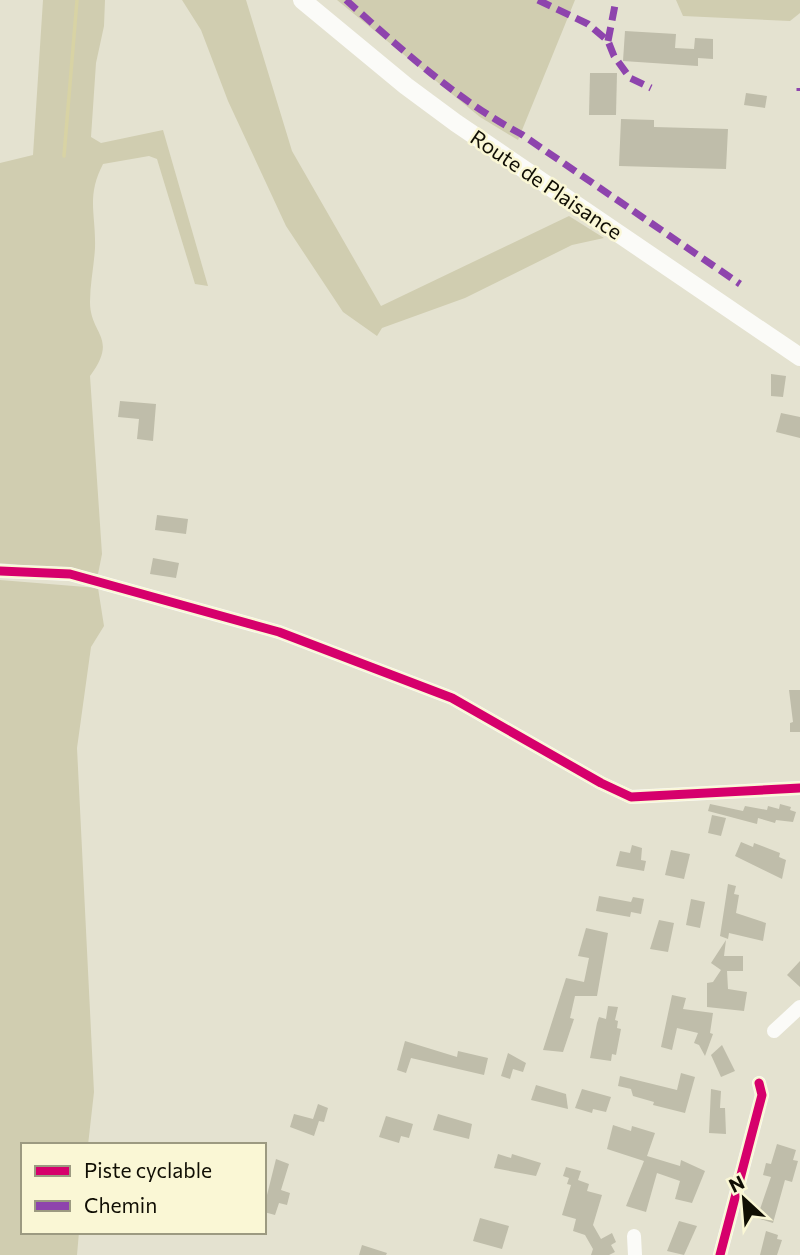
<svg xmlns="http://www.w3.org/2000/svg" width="800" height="1255" viewBox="0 0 800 1255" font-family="Commissioner,sans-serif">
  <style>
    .green { fill: #d0cdb0 }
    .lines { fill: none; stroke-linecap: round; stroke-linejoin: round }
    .stream { stroke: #d8d3a4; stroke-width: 3.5 }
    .building { fill: #bfbdaa }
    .minor { stroke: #fbfbf8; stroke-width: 14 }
    .major { stroke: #fbfbf8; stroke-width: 18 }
    .quiet { stroke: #8e44ad; stroke-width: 7; stroke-dasharray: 14 7; stroke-linecap: butt }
    .cycleway-casing { stroke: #faf7d5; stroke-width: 13 }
    .cycleway { stroke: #d6006c; stroke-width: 9 }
    .labels { text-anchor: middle; stroke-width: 5; stroke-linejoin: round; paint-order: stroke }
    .street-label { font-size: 21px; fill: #100e04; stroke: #faf7d5 }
  </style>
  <rect width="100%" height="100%" fill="#e4e2d0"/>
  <g class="green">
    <path d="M43 0H105L104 26 96 63 91 137 101 143 163 130 208 286 195 284 157 159 149 156 103 164C86 197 96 213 95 248 94 266 90 284 90 302 90 335 119 337 90 376L102 554 98 574 0 563V163L33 155Z"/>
    <polygon points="182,0 246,0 292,151 381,306 569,216 604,238 572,245 465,298 382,328 377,336 343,312 286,226 228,101 201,30"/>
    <polygon points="337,0 575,0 518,140 480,117"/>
    <polygon points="676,0 800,0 800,13 790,21 683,16"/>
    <polygon points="0,580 98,588 104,626 91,647 77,748 94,1092 88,1145 23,1145 23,1232 79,1232 77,1255 0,1255"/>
  </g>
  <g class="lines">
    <polyline class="stream" points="64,156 77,0"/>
  </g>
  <g class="building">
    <polygon points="625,31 676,34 675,48 694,49 695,38 713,39 713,59 698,58 698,66 623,61"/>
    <polygon points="590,73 617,73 616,115 589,115"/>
    <polygon points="746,93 767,96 765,108 744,105"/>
    <polygon points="621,119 654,120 654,127 728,129 726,169 619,166"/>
    <polygon points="771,374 786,376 783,397 771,396"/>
    <polygon points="120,401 156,404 153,441 137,439 139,419 118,417"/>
    <polygon points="781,413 800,417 800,438 776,432"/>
    <polygon points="157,515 188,519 186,534 155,530"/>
    <polygon points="153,558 179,563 176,578 150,574"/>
    <polygon points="789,690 800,690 800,732 790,732 790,723 793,722"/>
    <polygon points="710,804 743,811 745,806 767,810 768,806 779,809 780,804 791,807 790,810 796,812 793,822 776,820 775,823 758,818 757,824 708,811"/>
    <polygon points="712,815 726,818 721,836 708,833"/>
    <polygon points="741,842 753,847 754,843 780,853 779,857 786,860 782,879 735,856"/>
    <polygon points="632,845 642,848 641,860 646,861 644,871 616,866 620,851 630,853"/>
    <polygon points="671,850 690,854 684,879 665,875"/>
    <polygon points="728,884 736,886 734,894 739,895 736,913 766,923 763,941 729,933 728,939 720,936"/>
    <polygon points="599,896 631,902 633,897 644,899 641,914 631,912 630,917 596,911"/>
    <polygon points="691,899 705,902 700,928 686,925"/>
    <polygon points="659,920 674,923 668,952 650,949"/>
    <polygon points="586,928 608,933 597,996 575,996 570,1018 574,1019 563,1052 543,1050 566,978 584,982 589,958 578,956"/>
    <polygon points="726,940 724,956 743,956 743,971 727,971 728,989 747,992 744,1011 707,1007 707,983 713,982 721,970 711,963"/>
    <polygon points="800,961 800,987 787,975"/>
    <polygon points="672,995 686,998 683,1009 713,1013 710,1033 713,1034 705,1056 699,1045 694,1043 698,1033 677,1028 672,1050 661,1047"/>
    <polygon points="608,1006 618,1007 615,1020 618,1021 617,1028 621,1029 616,1055 612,1054 611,1061 590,1058 597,1023 599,1017 606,1019"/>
    <polygon points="405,1041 457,1057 458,1051 488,1058 484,1075 411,1058 406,1073 397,1070"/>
    <polygon points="722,1045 735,1071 721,1077 711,1055"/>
    <polygon points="508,1053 526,1063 523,1072 513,1069 510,1079 501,1076"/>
    <polygon points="681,1073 695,1077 685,1113 653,1105 654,1102 633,1096 631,1089 618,1086 620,1076 677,1090"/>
    <polygon points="536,1085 566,1094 568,1109 531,1100"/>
    <polygon points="582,1089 611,1097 606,1112 593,1109 592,1113 575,1108"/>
    <polygon points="711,1089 721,1091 720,1108 725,1108 726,1134 709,1133"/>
    <polygon points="318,1104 328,1108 324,1122 319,1121 314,1136 290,1127 294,1114 313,1119"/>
    <polygon points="438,1114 472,1124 469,1139 433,1130"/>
    <polygon points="386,1116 413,1124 409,1138 401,1136 399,1143 379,1137"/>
    <polygon points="613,1125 631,1131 632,1126 655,1133 647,1156 680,1166 681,1160 705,1171 692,1203 675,1199 680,1181 657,1173 646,1212 626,1206 644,1161 607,1149"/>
    <polygon points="777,1144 796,1150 793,1160 798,1161 792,1182 785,1180 773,1223 757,1218 771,1177 763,1175 766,1163 771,1164"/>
    <polygon points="498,1154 511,1158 512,1154 541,1163 536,1176 494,1168"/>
    <polygon points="276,1159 289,1164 281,1190 290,1193 287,1205 279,1203 275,1215 264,1212 264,1207"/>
    <polygon points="566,1167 581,1171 578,1180 589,1184 587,1191 602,1195 593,1225 601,1239 612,1233 616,1242 611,1245 615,1252 609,1255 591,1255 593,1249 585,1235 573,1231 576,1219 562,1215 571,1185 567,1184 569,1178 563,1176"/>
    <polygon points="480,1218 509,1226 502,1249 473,1241"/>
    <polygon points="679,1221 697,1226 684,1255 667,1251"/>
    <polygon points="766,1231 778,1235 777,1239 782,1240 777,1255 760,1255"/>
    <polygon points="362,1245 387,1253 386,1255 359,1255"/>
  </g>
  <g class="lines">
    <g class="minor">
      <polyline points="0,571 70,574 279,632 452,698 601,783 631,797 800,788"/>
      <polyline points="774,1031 800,1007"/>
      <polyline points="634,1236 635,1255"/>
      <polyline points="720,1255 762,1095 759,1083"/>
    </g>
    <polyline class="major" points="302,0 406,86 456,123 800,357"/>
    <g class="quiet">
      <path d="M346 0C401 49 457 100 521 134L740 284"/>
      <polyline points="538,0 588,24 608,41 614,56 630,78 651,88"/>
      <polyline points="608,41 616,0"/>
      <polyline points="800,91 800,88"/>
    </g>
    <defs>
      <g id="cycleway">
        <polyline points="0,571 70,574 279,632 452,698 601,783 631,797 800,788"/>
        <polyline points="720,1255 762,1095 759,1083"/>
      </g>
    </defs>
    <use href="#cycleway" class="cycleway-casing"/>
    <use href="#cycleway" class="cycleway"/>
  </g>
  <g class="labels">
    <g class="street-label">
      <text transform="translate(546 185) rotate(34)" y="7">Route de Plaisance</text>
    </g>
  </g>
  <rect x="21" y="1143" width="245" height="91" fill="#faf7d5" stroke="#9c9a81" stroke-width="2"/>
  <rect x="35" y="1166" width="35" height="10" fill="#d6006c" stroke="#9c9a81" stroke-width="2"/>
  <text x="84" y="1178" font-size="21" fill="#100e04">Piste cyclable</text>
  <rect x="35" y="1201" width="35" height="10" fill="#8e44ad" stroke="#9c9a81" stroke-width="2"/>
  <text x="84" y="1213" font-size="21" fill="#100e04">Chemin</text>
  <g transform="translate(744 1199) rotate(334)" stroke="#faf7d5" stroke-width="5" paint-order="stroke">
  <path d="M0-5L12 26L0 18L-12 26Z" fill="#100e04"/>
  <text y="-10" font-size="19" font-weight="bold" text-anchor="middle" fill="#100e04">N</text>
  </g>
</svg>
